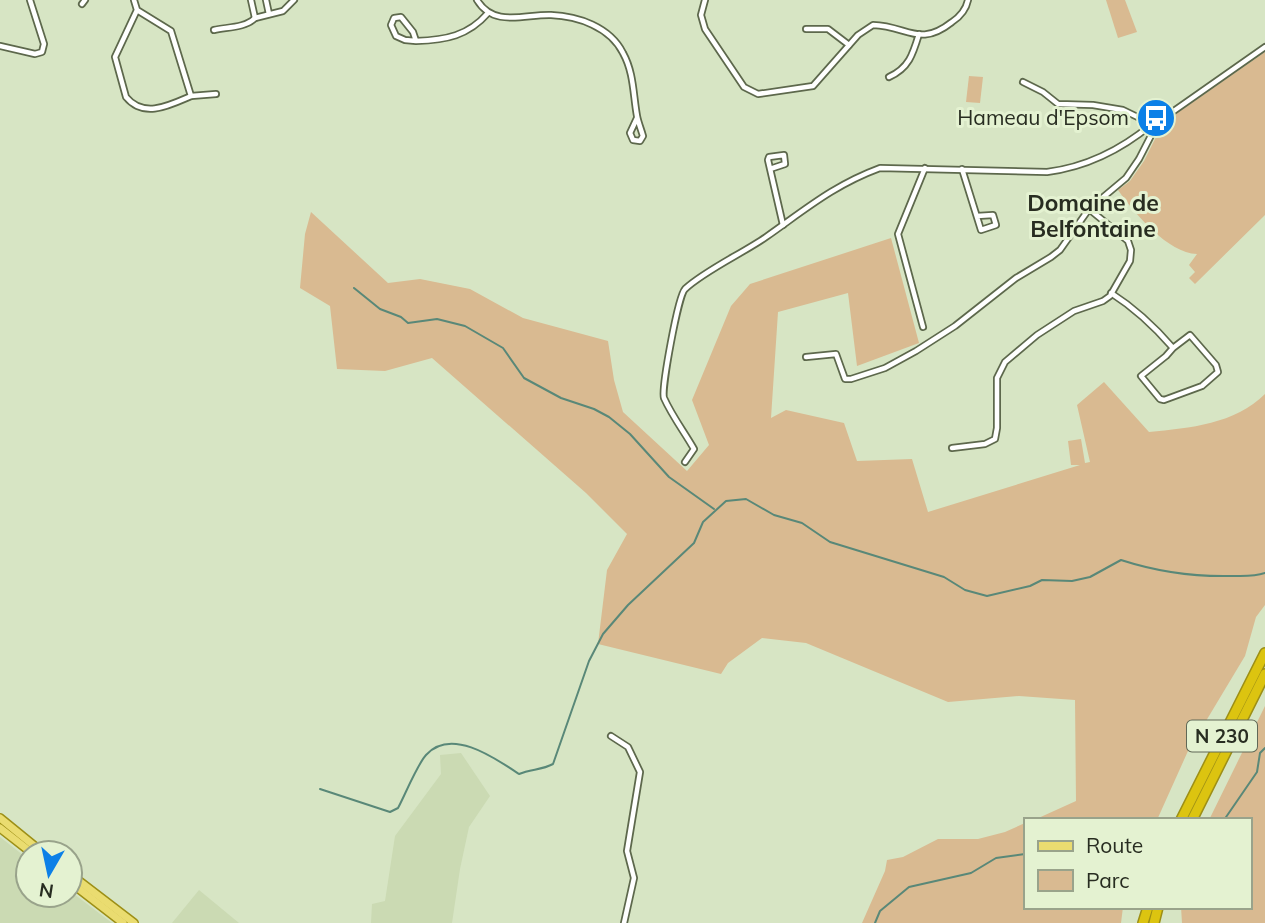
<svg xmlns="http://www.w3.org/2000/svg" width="1265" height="923" viewBox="0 0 1265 923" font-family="Mulish,sans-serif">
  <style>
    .built { fill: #cbdab3 }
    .green { fill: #d9ba91 }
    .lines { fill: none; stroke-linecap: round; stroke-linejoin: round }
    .stream { stroke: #598878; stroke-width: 2 }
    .street-casing { stroke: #5d684c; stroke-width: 8 }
    .primary-casing { stroke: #9d8f16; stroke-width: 10 }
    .highway-casing { stroke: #9d8f16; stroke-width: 12 }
    .street { stroke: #fff; stroke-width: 4.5 }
    .primary { stroke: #eadc70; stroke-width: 7 }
    .highway { stroke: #dcc410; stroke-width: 9 }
    .labels { text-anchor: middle; stroke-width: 6; stroke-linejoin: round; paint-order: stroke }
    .shield { fill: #e4f2d1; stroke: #606856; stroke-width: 2 }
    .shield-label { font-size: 19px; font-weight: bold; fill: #282d21 }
    .poi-label { font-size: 21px; fill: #282d21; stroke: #e4f2d1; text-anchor: end }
    .neighbourhood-label { font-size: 23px; font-weight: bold; fill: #282d21; stroke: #e4f2d1 }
  </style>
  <rect width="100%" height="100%" fill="#d7e5c4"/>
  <g class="built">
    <polygon points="461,753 490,796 469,827 460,869 452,923 371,923 372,904 385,901 395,836 441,774 440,755"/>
    <polygon points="0,837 28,859 28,895 70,895 70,891 112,923 0,923"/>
    <polygon points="199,890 239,923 172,923"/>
  </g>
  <g class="green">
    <polygon points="1106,0 1125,0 1137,32 1118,38"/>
    <path d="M1265 52V215L1195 284 1189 278 1195 272 1189 265 1197 254C1168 253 1135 214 1118 190L1130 181 1144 161 1163 123Z"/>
    <polygon points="969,76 983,77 980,103 966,102"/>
    <path d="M311 212 388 283 420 279 470 289 523 318 608 341 614 380 623 412 687 471 709 445 692 400 731 306 750 284 891 238 919 343 857 366 848 293 778 312 771 418 786 410 844 423 857 461 912 459 928 512 1080 465H1071L1068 441 1081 439 1085 463 1090 462 1077 405 1104 382 1149 432C1190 428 1235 424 1265 394V605L1256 617 1245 656 1188 751 1157 820H1034L1076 801 1075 700 1019 696 948 702 806 643 762 638 728 663 721 674 598 644 607 570 627 534 586 493 432 358 385 371 337 369 330 306 300 288 305 234Z"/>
    <polygon points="1265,706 1265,923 1182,923 1181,907 1249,907 1249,820 1209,820"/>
    <polygon points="1025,823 1025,907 1123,907 1121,923 862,923 885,871 887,860 903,857 938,839 978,839 1005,832"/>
  </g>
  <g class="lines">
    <g class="stream">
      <polyline points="354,288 380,309 401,317 408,323 437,319 465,326 503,348 524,378 561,398 594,409 609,417 630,434 669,477 714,509"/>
      <path d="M320 789 390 812 398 808C405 795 417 765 426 755 451 727 495 758 519 774 531 769 542 770 553 764L589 661 603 634 628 605 694 543 703 522 726 501 746 499 774 515 802 523 830 542 944 577 965 590 987 596 1030 586 1042 580 1072 581 1090 577 1121 560C1158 572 1193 577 1232 576 1243 576 1254 577 1265 573"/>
      <polyline points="1224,820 1257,772 1260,753 1265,748"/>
      <polyline points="875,923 880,911 909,887 971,873 996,858 1025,854"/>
    </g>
    <defs>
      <g id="street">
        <path d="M134 0 137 10 171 31 191 96C170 105 144 119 126 97L115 57 137 10"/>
        <polyline points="251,0 255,18"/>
        <polyline points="266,0 269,14"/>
        <path d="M477 0C494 28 525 14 551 15 578 16 610 27 623 53 634 73 633 94 637 116 638 122 641 129 643 136L640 141 633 140 630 133 637 118"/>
        <path d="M705 0 701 15 705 29 744 87 758 94 813 86 858 35 873 25C908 26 919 48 952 22 961 16 966 10 968 0"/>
        <polyline points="82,4 85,0"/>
        <polyline points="806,29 828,29 849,45"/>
        <path d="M214 30C227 27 245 28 255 18L283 11 294 0"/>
        <path d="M416 41 405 40 396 36 391 25 394 18 401 17 413 32 416 41C446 40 468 36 488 13"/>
        <polyline points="0,46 35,54 42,52 44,44 30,0"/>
        <path d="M889 77C909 68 913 54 919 34"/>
        <polyline points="1023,82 1043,92 1058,104 1093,105 1123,110 1152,124"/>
        <polyline points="191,96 216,94"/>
        <polyline points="770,169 785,164 784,155 769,157 768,160 783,225"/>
        <polyline points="962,169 981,230 996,225 993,215 977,216"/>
        <path d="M1111 293C1136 309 1154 326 1173 348L1166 356 1141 376 1160 399 1164 400 1202 386 1218 372 1216 365 1190 335 1173 348"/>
        <polyline points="923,327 898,234 925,168"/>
        <polyline points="806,357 836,354 845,379 851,379 885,368 916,351 955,326 1016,278 1051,257 1060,250 1089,209 1126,178 1139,159 1158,122 1265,47"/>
        <polyline points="952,448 985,444 995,439 997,428 997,378 1005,362 1037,335 1074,311 1103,301 1110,296 1130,261 1131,250 1128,241 1089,209"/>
        <path d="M685 462 694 449C685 433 672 416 664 398 661 390 678 296 685 289 704 271 743 253 766 237 806 209 834 185 880 168L1047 172C1086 167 1122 149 1152 124L1155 127"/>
        <polyline points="611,736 628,747 640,772 627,851 634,878 624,923"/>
      </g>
      <g id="primary">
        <polyline points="0,818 43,853"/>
        <polyline points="0,828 32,853"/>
        <polyline points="70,874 134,923"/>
        <polyline points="70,882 123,923"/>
      </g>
      <g id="highway">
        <polyline points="1181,820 1265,653"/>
        <polyline points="1192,820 1265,674"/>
        <polyline points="1143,923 1148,907"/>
        <polyline points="1154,923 1158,907"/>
      </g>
    </defs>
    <use href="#street" class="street-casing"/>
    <use href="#primary" class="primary-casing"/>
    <use href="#highway" class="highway-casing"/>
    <use href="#street" class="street"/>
    <use href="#primary" class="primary"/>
    <use href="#highway" class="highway"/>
  </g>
  <defs>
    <symbol id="bus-disc" viewBox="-11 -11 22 22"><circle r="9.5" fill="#0c80e7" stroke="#e4f2d1"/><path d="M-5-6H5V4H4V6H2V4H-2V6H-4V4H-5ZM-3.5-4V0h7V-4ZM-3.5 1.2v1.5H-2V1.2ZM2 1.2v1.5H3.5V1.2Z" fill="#fff"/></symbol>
  </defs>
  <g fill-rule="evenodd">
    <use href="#bus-disc" x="1134" y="96" width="44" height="44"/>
  </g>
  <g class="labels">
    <rect class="shield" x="1187" y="720.5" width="70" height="31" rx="5"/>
    <g class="shield-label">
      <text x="1222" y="743">N 230</text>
    </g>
    <g class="poi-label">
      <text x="1129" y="125">Hameau d'Epsom</text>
    </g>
    <g class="neighbourhood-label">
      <text x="1093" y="211">Domaine de<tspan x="1093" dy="26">Belfontaine</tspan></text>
    </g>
  </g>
  <rect x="1024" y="818" width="228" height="91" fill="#e4f2d1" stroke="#99a38b" stroke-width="2"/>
  <rect x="1038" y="841" width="35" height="10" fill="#eadc70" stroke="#99a38b" stroke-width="2"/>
  <text x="1086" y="853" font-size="21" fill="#282d21">Route</text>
  <rect x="1038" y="870" width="35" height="21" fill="#d9ba91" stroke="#99a38b" stroke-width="2"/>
  <text x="1086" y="888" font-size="21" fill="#282d21">Parc</text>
  <g transform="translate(49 874) rotate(189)"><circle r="33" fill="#e4f2d1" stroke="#99a38b" stroke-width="2"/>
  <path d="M0-5L12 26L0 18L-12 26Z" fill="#0c80e7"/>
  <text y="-10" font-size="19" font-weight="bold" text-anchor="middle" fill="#282d21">N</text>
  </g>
</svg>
